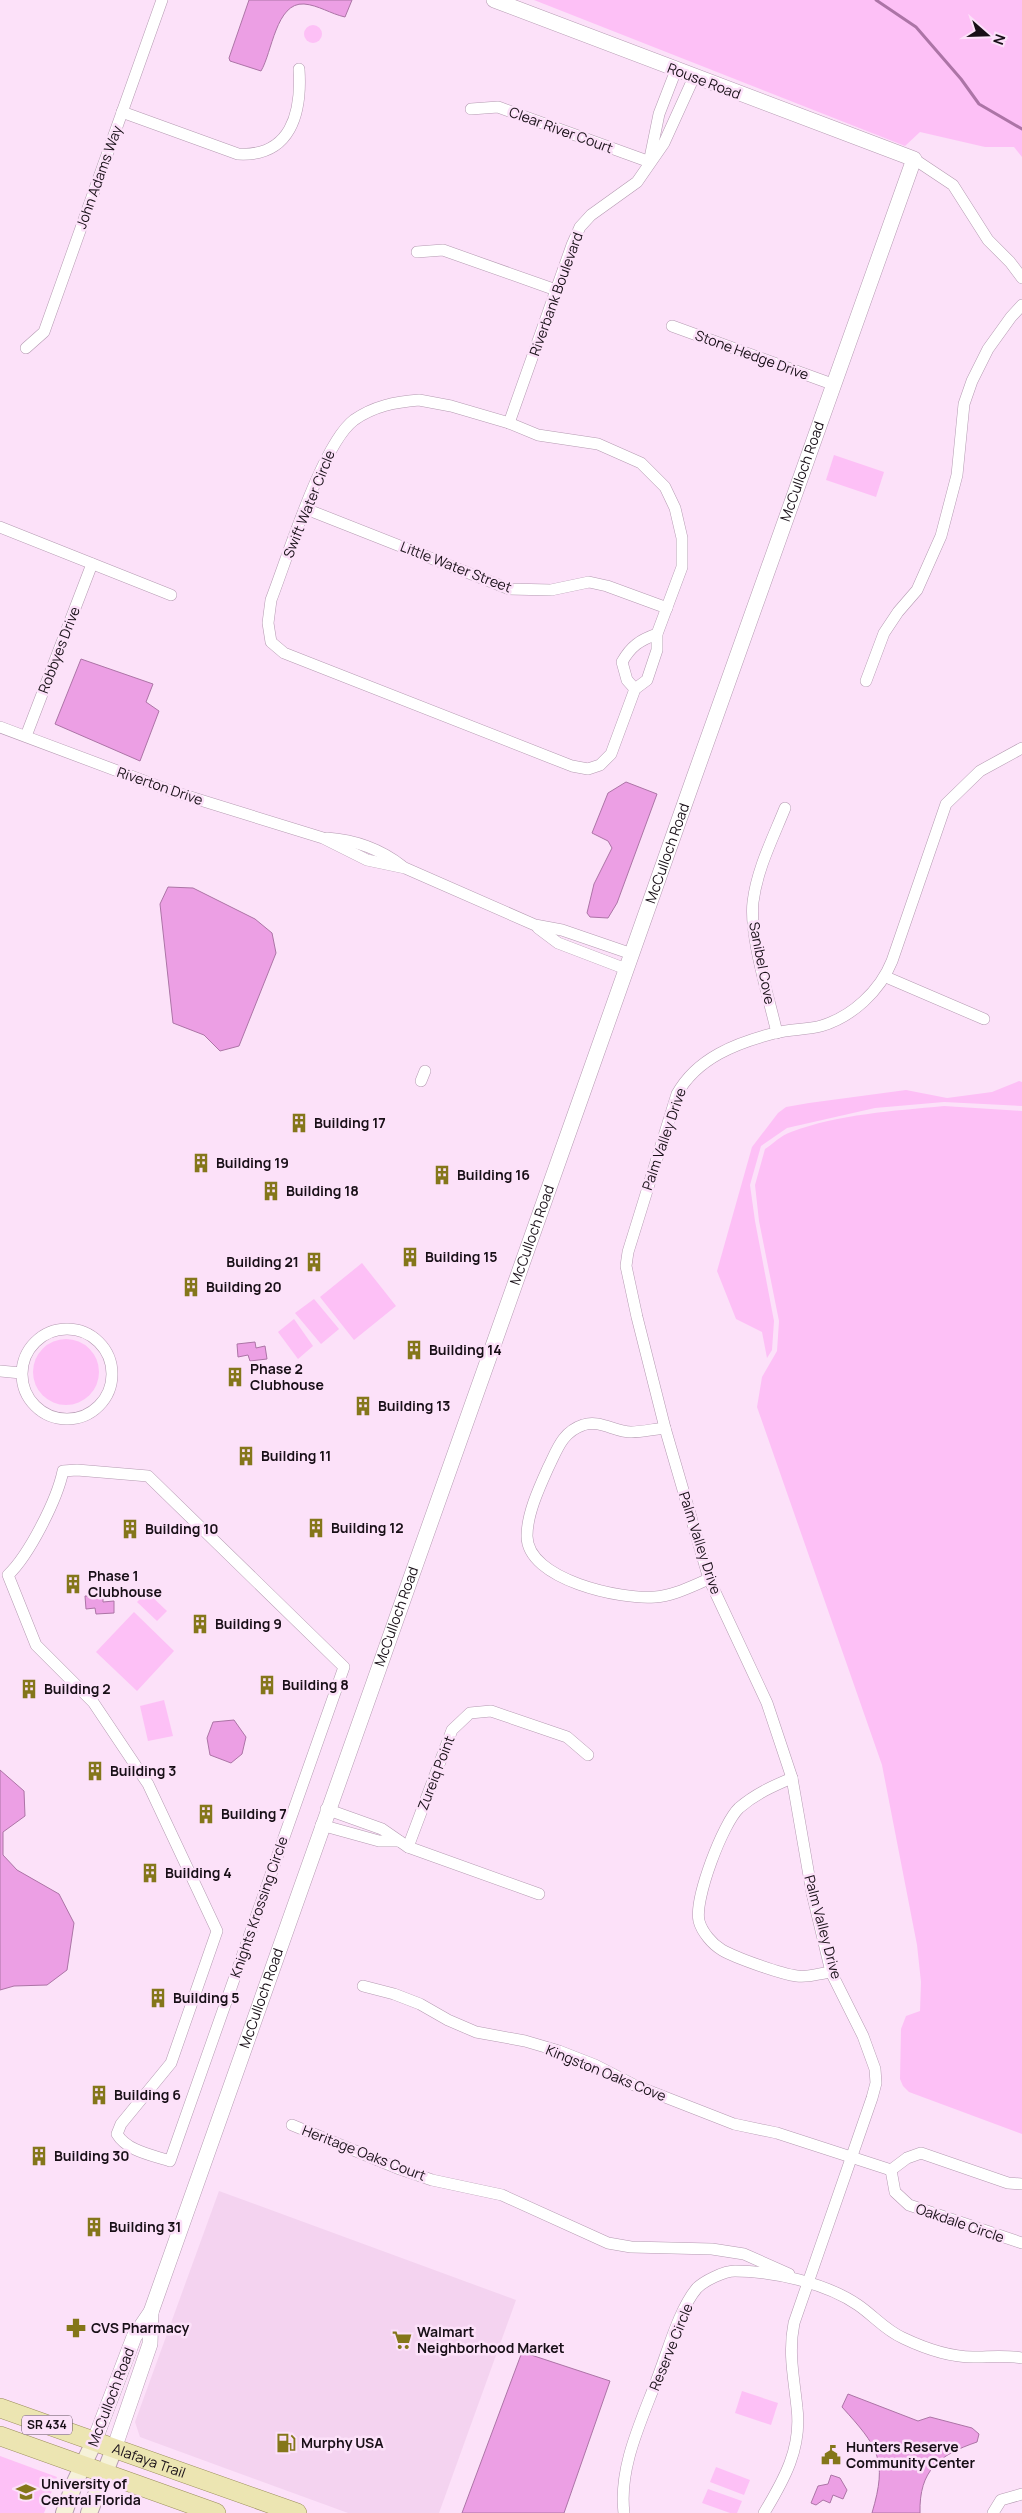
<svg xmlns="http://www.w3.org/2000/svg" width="1022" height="2513" viewBox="0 0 1022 2513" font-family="Manrope,sans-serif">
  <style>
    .built { fill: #f4d3f0 }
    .green { fill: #fdc0f6 }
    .water { fill: #ec9fe4; stroke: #ac74a6 }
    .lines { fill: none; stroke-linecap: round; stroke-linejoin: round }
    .stream { stroke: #ac74a6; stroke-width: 3 }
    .minor-casing { stroke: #b49ab1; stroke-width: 12 }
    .tertiary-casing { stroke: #b49ab1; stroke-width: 16 }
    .secondary-casing { stroke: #b49ab1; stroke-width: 18 }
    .primary-casing { stroke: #9a8e5b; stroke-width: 20 }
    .minor { stroke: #fff; stroke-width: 11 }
    .tertiary { stroke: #fff; stroke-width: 15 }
    .secondary { stroke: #f6f2d9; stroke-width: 16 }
    .primary { stroke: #ece5b2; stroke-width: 19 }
    .labels { text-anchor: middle; stroke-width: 5; stroke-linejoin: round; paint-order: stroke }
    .shield { fill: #fce1f9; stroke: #5c4e5b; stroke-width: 1 }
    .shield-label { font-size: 12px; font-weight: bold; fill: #180f17 }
    .street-label { font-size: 14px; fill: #180f17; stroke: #fce1f9 }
    .poi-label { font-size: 14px; font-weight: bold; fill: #180f17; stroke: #fce1f9; text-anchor: start }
  </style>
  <rect width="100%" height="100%" fill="#fce1f9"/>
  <polygon class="built" points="219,2191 516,2300 439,2513 348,2513 140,2437 135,2422"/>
  <g class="green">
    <polygon points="534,0 1022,0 1022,157 1014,147 985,147 920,132 905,146"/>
    <circle cx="313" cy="34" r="9"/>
    <polygon points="834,455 884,472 876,497 826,480"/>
    <polygon points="1019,1081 1022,1082 1022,1106 944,1102 875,1108 787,1128 761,1146 750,1185 755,1221 774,1321 772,1350 767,1358 762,1332 736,1319 717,1271 752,1147 778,1113 786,1107 809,1103 906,1090 947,1098 992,1092"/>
    <path d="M944 1106 1022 1111V2134L909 2092 903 2086 900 2079 901 2029 906 2016 920 2011 921 1982 917 1945 882 1765 757 1407 762 1377 777 1351 779 1321 759 1221 755 1185 765 1149C773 1144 781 1135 791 1132 839 1114 893 1111 944 1106Z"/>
    <polygon points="362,1263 396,1306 354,1340 320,1297"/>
    <polygon points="314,1299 339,1329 321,1344 295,1313"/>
    <polygon points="294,1319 313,1346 298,1359 278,1332"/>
    <circle cx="66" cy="1372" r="33"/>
    <polygon points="147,1592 167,1611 157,1621 137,1602"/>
    <polygon points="134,1612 174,1651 137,1691 96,1652"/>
    <polygon points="164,1700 173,1736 148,1741 140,1706"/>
    <polygon points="742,2391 778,2403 771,2425 735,2413"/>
    <polygon points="0,2456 57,2477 44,2513 0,2513"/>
    <polygon points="716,2467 750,2480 744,2495 710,2482"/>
    <polygon points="708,2489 742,2501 737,2513 730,2513 702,2503"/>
  </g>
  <g class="water">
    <path d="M249 0H352L345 17C331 14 318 5 304 4 276 2 272 53 261 71L230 61 229 58Z"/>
    <polygon points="81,659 153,684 146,702 159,711 140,761 55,724"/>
    <polygon points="626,782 657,794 617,903 608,918 590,917 587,913 594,884 612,848 608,841 592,833 608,793"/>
    <polygon points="168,887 193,888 255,919 272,933 276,953 239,1046 220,1051 204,1035 173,1023 160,904"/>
    <polygon points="255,1342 256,1348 265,1346 267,1359 250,1361 248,1355 238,1357 237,1344"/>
    <polygon points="85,1596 103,1596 103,1602 114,1601 114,1613 96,1614 95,1608 86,1609"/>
    <polygon points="234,1720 246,1737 242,1754 231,1763 210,1755 207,1738 213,1722"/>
    <polygon points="0,1770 24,1791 25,1816 3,1832 3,1855 17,1870 59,1894 74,1923 67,1970 47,1985 14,1986 0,1990"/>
    <polygon points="522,2352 610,2381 564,2513 462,2513"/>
    <path d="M848 2394 918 2421 930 2417 972 2428 979 2434 977 2442C939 2455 919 2470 920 2513H872C888 2459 878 2447 842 2407Z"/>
    <polygon points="831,2475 840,2478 847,2490 843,2499 833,2495 830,2503 823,2500 816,2505 811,2503 818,2486 828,2484"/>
  </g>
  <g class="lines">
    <polyline class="stream" points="876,0 916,27 961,79 979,104 1022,129"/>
    <defs>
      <g id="minor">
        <polyline points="471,109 498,107 650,162"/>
        <path d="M122 112 238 154C291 157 302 113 299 69"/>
        <polyline points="650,158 659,114 676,70"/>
        <polyline points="914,159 953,185 988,240 1010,262 1022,278"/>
        <polyline points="417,252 443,250 556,290"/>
        <polyline points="672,326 832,384"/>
        <polyline points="26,348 44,332 162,0"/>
        <path d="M419 400 451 406 509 423 538 435 598 444 641 463 665 487 675 508 682 538V567L657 634V650L647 680 635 689 611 754 600 765 588 769 572 766 284 653 271 642 268 623 271 600C287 559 322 444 354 420 374 406 395 402 419 400Z"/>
        <polyline points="509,423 572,245 580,227 591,215 637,182 664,143 694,77"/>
        <polyline points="306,509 509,589 551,590 589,582 607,586 667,608"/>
        <polyline points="0,527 171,595"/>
        <polyline points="866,681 884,633 898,612 917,590 941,536 957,475 964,404 972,381 988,349 1011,317 1022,305"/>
        <path d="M635 689 627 680 622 662C631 646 640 640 657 634"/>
        <polyline points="0,727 171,791 323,838 367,860 405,868 535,925 562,930 632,954"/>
        <polyline points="26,736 92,564"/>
        <path d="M327 838C355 840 379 848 402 866"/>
        <polyline points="538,928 558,943 626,969"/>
        <polyline points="886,977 984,1019"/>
        <path d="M777 1033C769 998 749 935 753 902 757 869 773 838 785 808"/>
        <polyline points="421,1081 425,1071"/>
        <circle cx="67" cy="1374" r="45"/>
        <polyline points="0,1371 21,1373"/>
        <path d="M665 1428C654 1429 642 1432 631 1432 615 1432 599 1419 583 1425 562 1432 557 1450 548 1468 539 1488 527 1514 527 1536 527 1580 622 1600 655 1597 673 1596 692 1586 709 1579"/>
        <path d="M77 1470 148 1476 344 1667 170 2161C152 2155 127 2151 117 2134L121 2124 171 2063 217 1931 148 1784 93 1702 36 1645 8 1575C29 1555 57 1500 63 1471Z"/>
        <path d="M792 1778C773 1786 755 1794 739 1808 723 1823 694 1899 699 1921 702 1932 712 1944 722 1950 736 1958 781 1974 797 1976 808 1978 821 1973 831 1972"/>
        <polyline points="326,1809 382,1829 408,1847 539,1894"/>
        <polyline points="321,1825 379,1841 399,1841"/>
        <polyline points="408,1847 452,1730 470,1713 491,1711 567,1737 588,1755"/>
        <polyline points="363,1986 394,1994 420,2004 448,2020 476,2032 525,2041 559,2051 595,2065 634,2085 734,2124 777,2133 891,2170"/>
        <polyline points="292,2125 397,2168 432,2180 502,2195 608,2243 631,2247 712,2249 744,2254 789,2274"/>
        <polyline points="891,2170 895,2192 909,2205 1022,2243"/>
        <polyline points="891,2170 907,2158 921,2153 1008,2183 1022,2184"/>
        <path d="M624 2513C618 2465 644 2416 660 2371 669 2347 680 2308 697 2288 704 2281 724 2271 735 2271 773 2271 826 2283 858 2305 874 2316 885 2330 903 2338 924 2348 950 2357 973 2357 989 2357 1006 2355 1022 2358"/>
        <path d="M764 2513C784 2480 802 2448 797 2408 794 2378 788 2353 794 2323L872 2098 876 2083 875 2069 863 2036 831 1972 812 1893 792 1778 767 1703 709 1579 665 1428 637 1317 626 1266 628 1252 677 1094C697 1058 736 1043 775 1033 790 1029 806 1030 821 1026 852 1017 880 991 892 961L946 804 980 771 1022 748"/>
        <polyline points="993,2513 1001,2500 1022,2494"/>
      </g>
      <g id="tertiary">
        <path id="s1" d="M94 2442 134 2337 151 2312C294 1903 439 1496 584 1089 694 779 802 468 914 159L494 0"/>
        <polyline points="114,2449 150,2344 151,2312"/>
      </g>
      <g id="secondary">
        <polyline points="64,2513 75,2482 94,2442"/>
        <polyline points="89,2513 114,2449"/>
      </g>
      <g id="primary">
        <path id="s2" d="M0 2408 297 2513"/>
        <polyline points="0,2436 216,2513"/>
      </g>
    </defs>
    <use href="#minor" class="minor-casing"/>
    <use href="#tertiary" class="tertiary-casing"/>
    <use href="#secondary" class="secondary-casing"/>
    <use href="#primary" class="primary-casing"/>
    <use href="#minor" class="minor"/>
    <use href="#tertiary" class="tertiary"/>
    <use href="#secondary" class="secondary"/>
    <use href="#primary" class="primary"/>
  </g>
  <defs>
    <symbol id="building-bare" viewBox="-9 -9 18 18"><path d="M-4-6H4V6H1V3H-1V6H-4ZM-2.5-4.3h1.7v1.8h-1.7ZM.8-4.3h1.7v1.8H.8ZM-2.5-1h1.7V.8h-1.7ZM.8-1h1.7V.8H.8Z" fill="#84761a" stroke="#fce1f9" stroke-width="2.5" paint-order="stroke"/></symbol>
    <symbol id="pharmacy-bare" viewBox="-9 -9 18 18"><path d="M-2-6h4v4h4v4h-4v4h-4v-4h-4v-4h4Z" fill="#84761a" stroke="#fce1f9" stroke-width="2.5" paint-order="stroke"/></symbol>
    <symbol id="supermarket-bare" viewBox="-9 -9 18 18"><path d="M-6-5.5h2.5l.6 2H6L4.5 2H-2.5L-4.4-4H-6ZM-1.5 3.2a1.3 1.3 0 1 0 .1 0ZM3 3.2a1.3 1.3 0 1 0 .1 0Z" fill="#84761a" stroke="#fce1f9" stroke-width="2.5" paint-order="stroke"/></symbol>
    <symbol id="fuel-bare" viewBox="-9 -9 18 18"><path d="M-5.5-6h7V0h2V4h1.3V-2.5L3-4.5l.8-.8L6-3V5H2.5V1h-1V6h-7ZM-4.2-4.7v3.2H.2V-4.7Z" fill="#84761a" stroke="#fce1f9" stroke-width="2.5" paint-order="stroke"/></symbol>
    <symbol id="civic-bare" viewBox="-9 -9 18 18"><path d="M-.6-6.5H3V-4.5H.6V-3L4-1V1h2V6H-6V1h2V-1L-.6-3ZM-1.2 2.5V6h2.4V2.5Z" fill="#84761a" stroke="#fce1f9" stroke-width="2.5" paint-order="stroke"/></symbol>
    <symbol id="university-bare" viewBox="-9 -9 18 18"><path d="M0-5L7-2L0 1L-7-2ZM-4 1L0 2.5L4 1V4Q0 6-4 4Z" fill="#84761a" stroke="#fce1f9" stroke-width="2.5" paint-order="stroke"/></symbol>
  </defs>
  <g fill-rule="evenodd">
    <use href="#building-bare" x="285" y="1109" width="28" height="28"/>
    <use href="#building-bare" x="187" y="1149" width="28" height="28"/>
    <use href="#building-bare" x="428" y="1161" width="28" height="28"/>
    <use href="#building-bare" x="257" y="1177" width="28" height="28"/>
    <use href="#building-bare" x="396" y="1243" width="28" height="28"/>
    <use href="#building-bare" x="300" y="1248" width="28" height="28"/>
    <use href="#building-bare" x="177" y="1273" width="28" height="28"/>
    <use href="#building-bare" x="400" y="1336" width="28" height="28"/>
    <use href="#building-bare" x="221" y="1363" width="28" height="28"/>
    <use href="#building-bare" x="349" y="1392" width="28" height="28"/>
    <use href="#building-bare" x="232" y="1442" width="28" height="28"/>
    <use href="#building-bare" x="302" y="1514" width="28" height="28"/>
    <use href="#building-bare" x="116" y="1515" width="28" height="28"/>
    <use href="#building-bare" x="59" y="1570" width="28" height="28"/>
    <use href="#building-bare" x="186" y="1610" width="28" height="28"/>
    <use href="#building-bare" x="253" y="1671" width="28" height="28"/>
    <use href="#building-bare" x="15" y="1675" width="28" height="28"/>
    <use href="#building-bare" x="81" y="1757" width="28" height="28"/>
    <use href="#building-bare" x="192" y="1800" width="28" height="28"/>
    <use href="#building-bare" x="136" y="1859" width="28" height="28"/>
    <use href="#building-bare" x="144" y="1984" width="28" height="28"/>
    <use href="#building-bare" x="85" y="2081" width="28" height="28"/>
    <use href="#building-bare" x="25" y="2142" width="28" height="28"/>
    <use href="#building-bare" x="80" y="2213" width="28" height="28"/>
    <use href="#pharmacy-bare" x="62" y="2314" width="28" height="28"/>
    <use href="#supermarket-bare" x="388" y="2326" width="28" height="28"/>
    <use href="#fuel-bare" x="272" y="2429" width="28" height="28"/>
    <use href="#civic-bare" x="817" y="2441" width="28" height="28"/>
    <use href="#university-bare" x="12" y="2478" width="28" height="28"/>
  </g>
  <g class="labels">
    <rect class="shield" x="22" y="2415.5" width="50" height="19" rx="4"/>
    <g class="shield-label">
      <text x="47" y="2429">SR 434</text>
    </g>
    <g class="street-label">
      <text transform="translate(704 81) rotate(21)" y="5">Rouse Road</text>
      <text transform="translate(561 130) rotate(20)" y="5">Clear River Court</text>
      <text transform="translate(99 177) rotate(-70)" y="5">John Adams Way</text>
      <text transform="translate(556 294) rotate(-70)" y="5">Riverbank Boulevard</text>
      <text transform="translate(752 355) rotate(20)" y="5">Stone Hedge Drive</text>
      <text dy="5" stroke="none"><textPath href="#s1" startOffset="2095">McCulloch Road</textPath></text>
      <text transform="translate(309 504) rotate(-68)" y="5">Swift Water Circle</text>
      <text transform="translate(456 567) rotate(21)" y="5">Little Water Street</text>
      <text transform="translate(59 650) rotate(-69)" y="5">Robbyes Drive</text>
      <text transform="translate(160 786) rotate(19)" y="5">Riverton Drive</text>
      <text dy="5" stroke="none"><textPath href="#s1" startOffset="1690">McCulloch Road</textPath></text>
      <text transform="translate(762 963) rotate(79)" y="5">Sanibel Cove</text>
      <text transform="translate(664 1139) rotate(-71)" y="5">Palm Valley Drive</text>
      <text dy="5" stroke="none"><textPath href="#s1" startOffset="1285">McCulloch Road</textPath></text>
      <text transform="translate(700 1543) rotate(72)" y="5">Palm Valley Drive</text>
      <text dy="5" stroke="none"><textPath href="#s1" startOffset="880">McCulloch Road</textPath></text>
      <text transform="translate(436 1773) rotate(-69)" y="5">Zureiq Point</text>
      <text transform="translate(259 1907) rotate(-71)" y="5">Knights Krossing Circle</text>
      <text transform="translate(823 1927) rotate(75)" y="5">Palm Valley Drive</text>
      <text dy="5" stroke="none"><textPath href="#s1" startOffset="475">McCulloch Road</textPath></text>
      <text transform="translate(606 2073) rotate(22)" y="5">Kingston Oaks Cove</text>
      <text transform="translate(364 2153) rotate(21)" y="5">Heritage Oaks Court</text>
      <text transform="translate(960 2223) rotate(19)" y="5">Oakdale Circle</text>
      <text transform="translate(671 2347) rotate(-68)" y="5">Reserve Circle</text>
      <text transform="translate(111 2397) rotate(-69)" y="5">McCulloch Road</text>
      <text dy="5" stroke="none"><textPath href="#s2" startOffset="158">Alafaya Trail</textPath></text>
    </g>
    <g class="poi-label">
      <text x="314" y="1128">Building 17</text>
      <text x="216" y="1168">Building 19</text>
      <text x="457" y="1180">Building 16</text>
      <text x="286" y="1196">Building 18</text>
      <text x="425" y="1262">Building 15</text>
      <text x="299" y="1267" text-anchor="end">Building 21</text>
      <text x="206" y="1292">Building 20</text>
      <text x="429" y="1355">Building 14</text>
      <text x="250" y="1374">Phase 2<tspan x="250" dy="16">Clubhouse</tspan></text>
      <text x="378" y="1411">Building 13</text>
      <text x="261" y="1461">Building 11</text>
      <text x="331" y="1533">Building 12</text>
      <text x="145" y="1534">Building 10</text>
      <text x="88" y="1581">Phase 1<tspan x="88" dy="16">Clubhouse</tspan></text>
      <text x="215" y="1629">Building 9</text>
      <text x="282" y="1690">Building 8</text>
      <text x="44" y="1694">Building 2</text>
      <text x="110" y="1776">Building 3</text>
      <text x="221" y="1819">Building 7</text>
      <text x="165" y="1878">Building 4</text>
      <text x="173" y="2003">Building 5</text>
      <text x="114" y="2100">Building 6</text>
      <text x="54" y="2161">Building 30</text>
      <text x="109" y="2232">Building 31</text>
      <text x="91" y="2333">CVS Pharmacy</text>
      <text x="417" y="2337">Walmart<tspan x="417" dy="16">Neighborhood Market</tspan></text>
      <text x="301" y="2448">Murphy USA</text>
      <text x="846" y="2452">Hunters Reserve<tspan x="846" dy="16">Community Center</tspan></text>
      <text x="41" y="2489">University of<tspan x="41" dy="16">Central Florida</tspan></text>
    </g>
  </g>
  <g transform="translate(987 35) rotate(110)" stroke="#fce1f9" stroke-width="4" paint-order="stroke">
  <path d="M0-4L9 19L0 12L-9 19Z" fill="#180f17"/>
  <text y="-8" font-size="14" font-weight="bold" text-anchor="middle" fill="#180f17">N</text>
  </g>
</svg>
